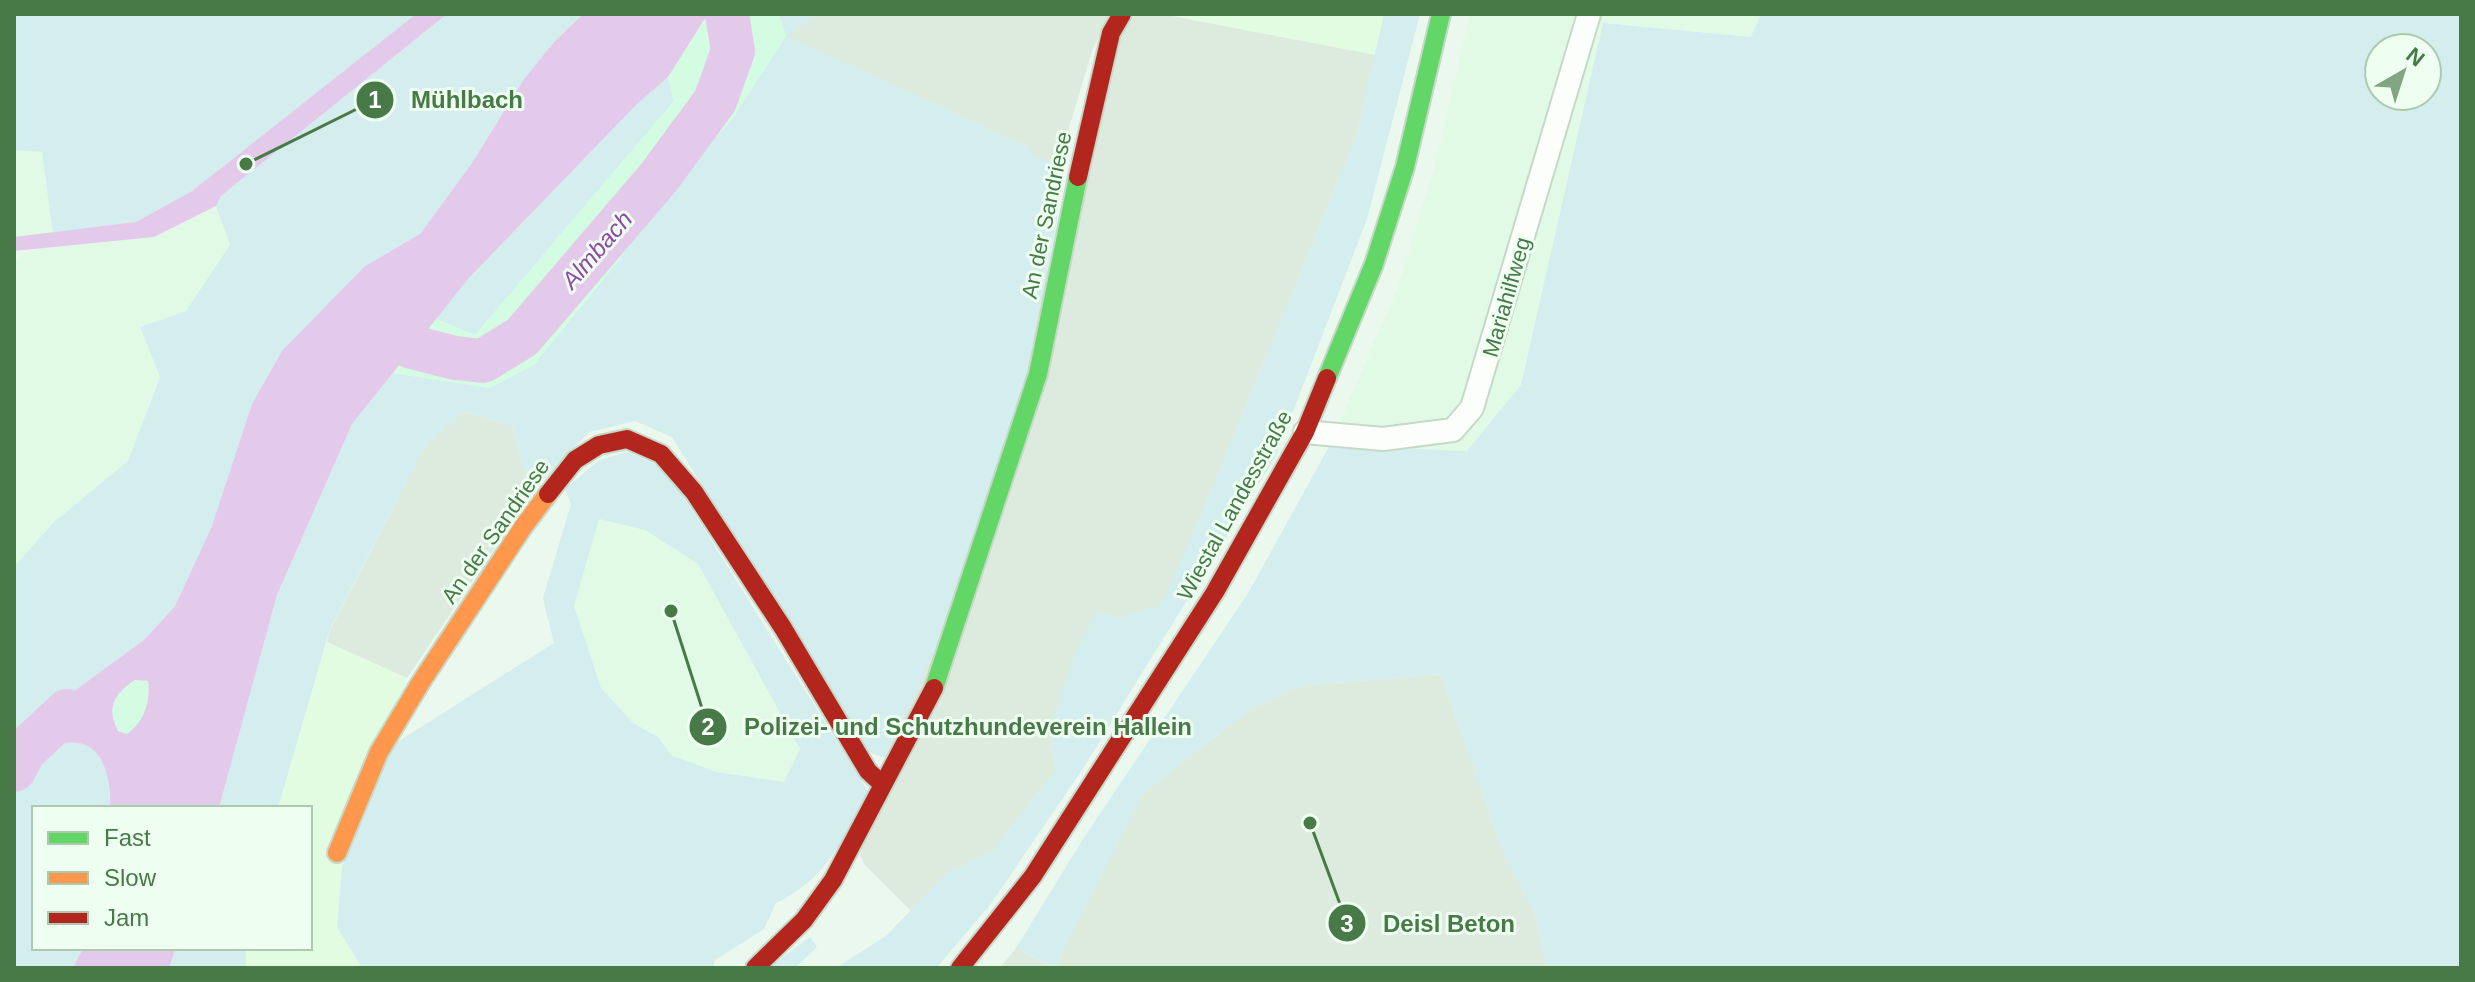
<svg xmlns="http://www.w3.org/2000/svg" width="2475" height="982" viewBox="0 0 2475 982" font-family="Arial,sans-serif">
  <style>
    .residential { fill: #e1fae6 }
    .commercial { fill: #e2fce2 }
    .industrial { fill: #dcebdd }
    .green { fill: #d4edee; fill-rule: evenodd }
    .sand { fill: #d3fce2 }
    .water { fill: #e3caeb; fill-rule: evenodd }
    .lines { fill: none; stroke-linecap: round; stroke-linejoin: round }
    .river { stroke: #e3caeb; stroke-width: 44 }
    .street-casing { stroke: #c5d9c7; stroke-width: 26 }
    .fast-casing { stroke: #c6d9c8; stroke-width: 22 }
    .slow-casing { stroke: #c6d9c8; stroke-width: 22 }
    .jam-casing { stroke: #c6d9c8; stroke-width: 22 }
    .street { stroke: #fcfefc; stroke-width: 22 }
    .fast { stroke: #63d668; stroke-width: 18 }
    .slow { stroke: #ff974d; stroke-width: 18 }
    .jam { stroke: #b3261e; stroke-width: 18 }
    .labels { text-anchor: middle; stroke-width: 6; stroke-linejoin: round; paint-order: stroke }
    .street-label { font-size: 22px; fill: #487a47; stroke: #eefff2 }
    .water-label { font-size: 24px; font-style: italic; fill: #9347a6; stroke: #eefff2 }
    .leader { fill: none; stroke: #487a47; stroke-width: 3 }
    .callout-dot { fill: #487a47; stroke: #eefff2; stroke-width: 3 }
    .mark-label { font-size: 24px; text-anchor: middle; font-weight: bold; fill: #fff }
    .callout-label { font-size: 24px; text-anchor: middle; font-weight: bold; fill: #487a47; stroke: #eefff2; stroke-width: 6; stroke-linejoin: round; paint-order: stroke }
  </style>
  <rect width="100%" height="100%" fill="#ebf8ee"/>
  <g class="residential">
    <polygon points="1470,14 1761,14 1752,37 1603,23 1522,385 1467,451 1330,445 1397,289 1434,170"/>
    <polygon points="14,150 42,151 53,234 14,237"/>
    <polygon points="216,206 230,245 186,311 141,327 160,376 128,462 53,523 14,567 14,261 33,249 154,237"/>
    <polygon points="599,519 645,530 698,564 800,749 784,782 716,772 671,755 659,738 632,722 601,688 574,606"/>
  </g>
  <g class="commercial">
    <polygon points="1162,14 1384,14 1375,55"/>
    <polygon points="327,642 407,678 342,867 337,927 362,968 246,968 246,948 310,948 310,808 278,808"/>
  </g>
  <g class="industrial">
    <polygon points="816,14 1110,14 1093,48 1058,165 1033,156 1030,148 786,36"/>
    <polygon points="1129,14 1162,14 1375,55 1356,137 1205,506 1161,606 1118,618 1096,611 1050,729 1055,771 993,850 948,872 911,911 864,864 860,855"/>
    <polygon points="463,412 512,425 521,461 534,490 407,678 327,642 330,630 425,446"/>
    <polygon points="1441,674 1503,852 1535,915 1547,968 1054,968 1143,793 1249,710 1299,686"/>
    <polygon points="1016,948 1053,968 1000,968"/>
  </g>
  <g class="green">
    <polygon points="14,14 416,14 192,191 136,222 53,234 42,152 14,150"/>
    <path d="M447 14H583L554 42 524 79 472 163 420 234 365 266 212 526 175 606 145 639 43 714 15 739 24 751C43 753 44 748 61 744 103 734 110 777 110 807L34 808V948H83L73 968H14V567L53 523 128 461 160 377 140 327 186 311 230 245 216 206 221 196Z"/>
    <polygon points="779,14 816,14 787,36 1030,148 1034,156 1058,165 1057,221 1020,405 959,596 886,758 868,752 672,437 635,421 589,432 534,490 521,461 512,425 464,412 425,446 330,629 278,808 219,808 277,595 352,424 393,373 489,388 621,258 631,231 733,118 786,36"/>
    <polygon points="1384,14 1420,14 1367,219 1276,456 1084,767 990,905 936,968 836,968 886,936 948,872 993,850 1055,771 1050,729 1073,658 1096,611 1118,618 1161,605 1205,506 1356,137"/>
    <path d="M1761 14H2461V968H1547L1535 915 1503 852 1441 674 1299 686 1249 710 1143 793 1054 968 1016 948 1085 836 1247 595 1330 445 1467 451 1521 385 1603 23 1751 37ZM2379 48H2427V96H2379Z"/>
    <polygon points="668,77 674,101 475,335 436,319 469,278 636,105"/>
    <path d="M628 452 655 464 679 489 869 793C842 840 828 878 776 903L764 929 715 960 713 968H362L337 927 342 867 388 748 554 643 543 598 571 504 565 489 599 460ZM599 519 645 530 698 564 800 749 784 782 716 772 671 755 659 738 632 722 601 688 574 606Z"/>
    <polygon points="810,937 817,947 795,968 768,968"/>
    <polygon points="176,948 246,948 246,968 169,968"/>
  </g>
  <g class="sand">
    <polygon points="710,14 779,14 786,36 733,118 631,231 621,258 534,365 490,388 393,373 436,319 475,335 674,101 668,77 704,20"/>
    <path d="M136 680 148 681C151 700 144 723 127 734L118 731C106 706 114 694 136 680Z"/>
  </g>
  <g class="water">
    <polygon points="416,14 447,14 221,196 216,206 154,237 14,251 14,237 136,222 192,191"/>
    <path d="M583 14H710L704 20 668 77 636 105 469 278 352 424 277 595 219 808H110C111 778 103 734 61 744 44 747 44 753 24 751L14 739 43 714 145 639 175 606 212 526 252 404 282 351 365 266 420 234 472 163 524 79 554 42ZM135 680 148 681C151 700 144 723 127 734L118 731C106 707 114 694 135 680Z"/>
    <polygon points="83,948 176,948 169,968 73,968"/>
  </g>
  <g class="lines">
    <g class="river">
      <polyline points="368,328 412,347 455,358 483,361 522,337 659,177 715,101 733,51 727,14"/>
      <polyline points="14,770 24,751 67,711"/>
    </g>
    <defs>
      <polyline id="street" points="1305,432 1383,439 1453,430 1472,408 1589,14"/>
      <g id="fast">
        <polyline points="1327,378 1374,264 1405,167 1441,14"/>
        <polyline points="934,688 1038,374 1078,177"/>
      </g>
      <polyline id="slow" points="337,853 379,752 421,682 523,527 548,494"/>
      <g id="jam">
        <polyline points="1078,177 1111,33 1122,14"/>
        <polyline points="548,494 575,460 599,445 627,439 661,454 694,492 783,628 868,771 882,784"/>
        <polyline points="755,968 804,920 833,880 934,688"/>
        <polyline points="960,968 1033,876 1215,592 1305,432 1327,378"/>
      </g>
    </defs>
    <use href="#street" class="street-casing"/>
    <use href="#fast" class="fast-casing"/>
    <use href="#slow" class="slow-casing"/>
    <use href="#jam" class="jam-casing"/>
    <use href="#street" class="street"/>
    <use href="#fast" class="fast"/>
    <use href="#slow" class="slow"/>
    <use href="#jam" class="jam"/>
  </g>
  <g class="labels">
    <g class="street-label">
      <text transform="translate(1046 215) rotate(-78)" y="8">An der Sandriese</text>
      <text transform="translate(1506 297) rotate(-74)" y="8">Mariahilfweg</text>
      <text transform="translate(1234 505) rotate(-61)" y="8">Wiestal Landesstraße</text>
      <text transform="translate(495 531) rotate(-55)" y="8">An der Sandriese</text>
    </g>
    <g class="water-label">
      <text transform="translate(597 250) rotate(-49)" y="8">Almbach</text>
    </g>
  </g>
  <path class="leader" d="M246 164L375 100M671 611L708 727M1310 823L1347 923"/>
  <g class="callout-dot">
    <circle cx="246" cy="164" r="8"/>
    <circle cx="671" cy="611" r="8"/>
    <circle cx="1310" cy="823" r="8"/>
    <circle cx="375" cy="100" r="20"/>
    <circle cx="708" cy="727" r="20"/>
    <circle cx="1347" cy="923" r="20"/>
  </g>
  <g class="mark-label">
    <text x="375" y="108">1</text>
    <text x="708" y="735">2</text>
    <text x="1347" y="932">3</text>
  </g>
  <g class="callout-label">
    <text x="467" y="108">Mühlbach</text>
    <text x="968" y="735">Polizei- und Schutzhundeverein Hallein</text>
    <text x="1449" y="932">Deisl Beton</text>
  </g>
  <rect width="2475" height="982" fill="none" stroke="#487a47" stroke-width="32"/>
  <rect x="32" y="806" width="280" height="144" fill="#eefff2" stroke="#accaae" stroke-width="2"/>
  <rect x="48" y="832" width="40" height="12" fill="#63d668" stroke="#accaae" stroke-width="2"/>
  <text x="104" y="846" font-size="24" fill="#487a47">Fast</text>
  <rect x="48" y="872" width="40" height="12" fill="#ff974d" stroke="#accaae" stroke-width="2"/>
  <text x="104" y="886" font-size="24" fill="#487a47">Slow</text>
  <rect x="48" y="912" width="40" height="12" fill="#b3261e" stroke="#accaae" stroke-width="2"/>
  <text x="104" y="926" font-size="24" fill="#487a47">Jam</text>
  <g transform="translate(2403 72) rotate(39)"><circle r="38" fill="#eefff2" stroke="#accaae" stroke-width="2"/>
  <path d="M0-6L14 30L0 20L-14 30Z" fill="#81a681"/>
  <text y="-12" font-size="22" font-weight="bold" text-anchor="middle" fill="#487a47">N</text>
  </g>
</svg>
